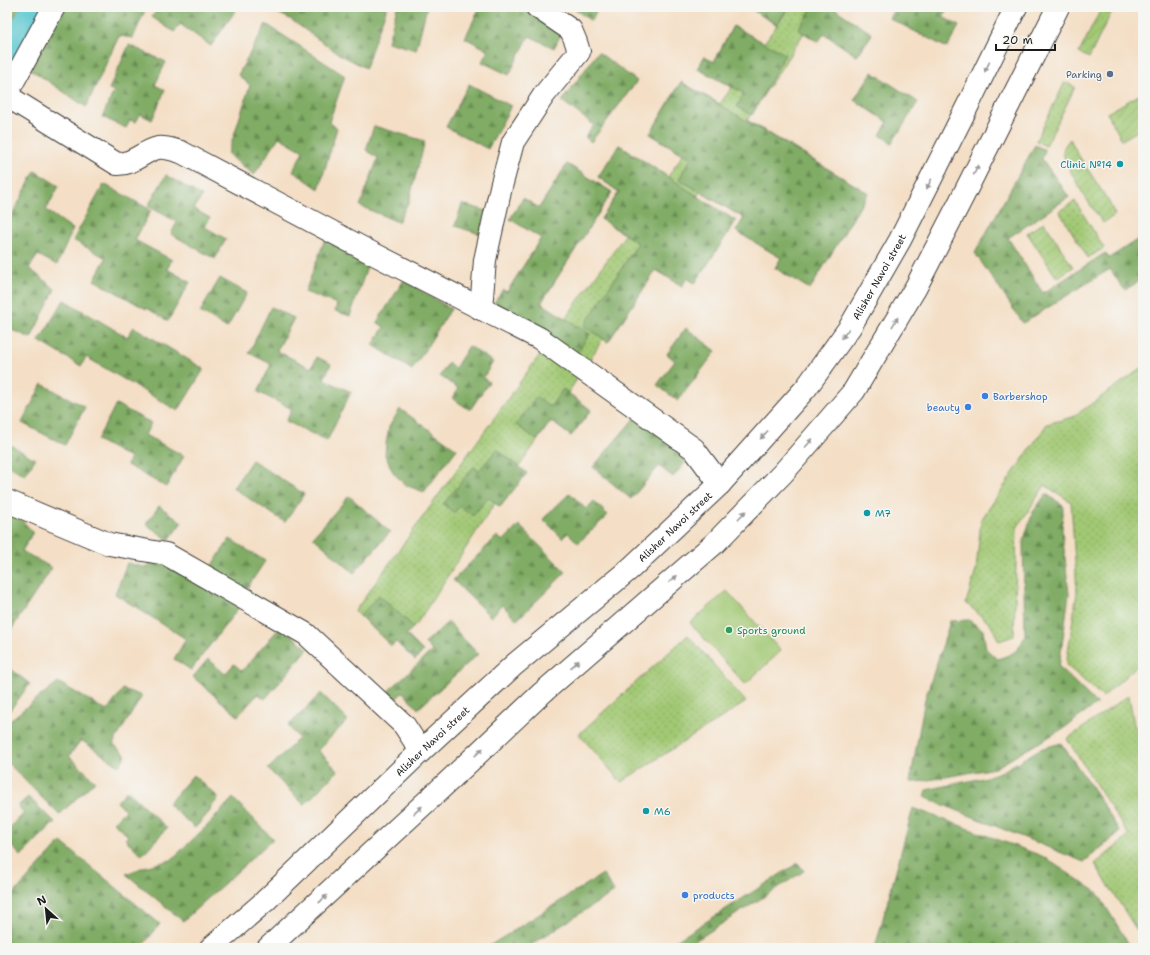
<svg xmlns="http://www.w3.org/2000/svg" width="1150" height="955" viewBox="0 0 1150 955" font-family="'Shantell Sans',sans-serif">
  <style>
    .grass { fill: url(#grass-dots); stroke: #5e7248 }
    .forest { fill: url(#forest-firs); stroke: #4e6440 }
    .garden { fill: url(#garden-furrows); stroke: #5e7248 }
    .pitch { fill: #a1c873; stroke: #5e7248 }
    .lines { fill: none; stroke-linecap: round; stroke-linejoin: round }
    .canal { stroke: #5bc8d1; stroke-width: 21 }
    .street-casing { stroke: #3c3936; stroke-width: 24 }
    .secondary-casing { stroke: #3c3936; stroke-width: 24 }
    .street { stroke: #fff; stroke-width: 22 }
    .secondary { stroke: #fff; stroke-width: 22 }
    .oneway { fill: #999 }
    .service-dot { fill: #5c6f8a; stroke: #f6f6f2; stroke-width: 1.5 }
    .culture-dot { fill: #0f9aa8; stroke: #f6f6f2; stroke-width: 1.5 }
    .shop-dot { fill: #3f7fe0; stroke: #f6f6f2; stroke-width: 1.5 }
    .leisure-dot { fill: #2e9e5b; stroke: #f6f6f2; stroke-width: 1.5 }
    .labels { text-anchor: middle; stroke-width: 3; stroke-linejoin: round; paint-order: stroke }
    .service-label { font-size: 10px; fill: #4e5e75; stroke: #f6f6f2; text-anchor: end }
    .culture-label { font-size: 10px; fill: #0d838f; stroke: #f6f6f2; text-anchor: start }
    .street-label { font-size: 10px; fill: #1c1c1c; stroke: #f6f6f2 }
    .shop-label { font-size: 10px; fill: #366cbe; stroke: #f6f6f2; text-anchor: start }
    .leisure-label { font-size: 10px; fill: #27864d; stroke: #f6f6f2; text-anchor: start }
  </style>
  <defs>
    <pattern id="grass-dots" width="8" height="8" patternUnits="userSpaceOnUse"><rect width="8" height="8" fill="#a1c873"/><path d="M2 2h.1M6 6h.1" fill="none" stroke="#8aab63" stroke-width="1.8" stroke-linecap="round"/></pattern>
    <pattern id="forest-firs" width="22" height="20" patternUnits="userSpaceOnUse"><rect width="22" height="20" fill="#80ac65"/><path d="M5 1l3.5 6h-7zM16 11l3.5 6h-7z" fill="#688b52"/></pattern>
    <pattern id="garden-furrows" width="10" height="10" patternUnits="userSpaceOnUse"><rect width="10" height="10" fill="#a1c873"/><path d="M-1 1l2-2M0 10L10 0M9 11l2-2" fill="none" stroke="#8aab63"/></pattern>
  </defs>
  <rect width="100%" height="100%" fill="#f6f6f2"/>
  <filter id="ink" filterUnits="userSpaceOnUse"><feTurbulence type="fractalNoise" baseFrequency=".025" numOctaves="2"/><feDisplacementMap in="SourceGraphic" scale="8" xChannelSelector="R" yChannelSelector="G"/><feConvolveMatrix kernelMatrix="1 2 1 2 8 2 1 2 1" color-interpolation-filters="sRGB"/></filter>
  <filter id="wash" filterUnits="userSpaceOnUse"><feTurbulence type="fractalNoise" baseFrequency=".012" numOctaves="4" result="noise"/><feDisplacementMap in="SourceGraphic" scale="16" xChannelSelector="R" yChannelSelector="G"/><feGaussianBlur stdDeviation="0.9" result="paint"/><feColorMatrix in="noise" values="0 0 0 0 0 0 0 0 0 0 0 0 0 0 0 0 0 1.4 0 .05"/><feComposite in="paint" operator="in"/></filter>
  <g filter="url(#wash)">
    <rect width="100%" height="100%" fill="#f4dfc6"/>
    <g class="grass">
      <polygon points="748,7 788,7 781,19 790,7 832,7 872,34 857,56 824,34 818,42 804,33 759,102 752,115 751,114 747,120 868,193 810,289 775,268 781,258 736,231 744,218 700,192 697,196 736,221 695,283 687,278 682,286 656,270 608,342 603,339 568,393 591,410 571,436 551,421 537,441 519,467 527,473 500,507 495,503 416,625 406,634 423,651 415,660 396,642 391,646 355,611 551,339 503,290 507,292 541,238 510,219 523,198 539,208 567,164 612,192 541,303 565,319 625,235 601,219 619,192 598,177 619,145 668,177 683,154 650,134 681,82 720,104 732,87 698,69 704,57 714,62 733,26 764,43 777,25"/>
      <polygon points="1065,82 1075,87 1046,146 1036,141"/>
      <polygon points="1075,201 1104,248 1088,258 1059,211"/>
      <polygon points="1143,367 1143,660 1103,697 1066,665 1077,592 1071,502 1045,485 1017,528 1014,636 999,641 990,624 966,603 976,570 981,520 1047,424 1073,417"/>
      <polygon points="688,635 746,702 621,782 579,734"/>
      <polygon points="1129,695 1134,725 1143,737 1143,940 1095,864 1129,836 1067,739"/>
    </g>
    <g class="forest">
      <polygon points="7,7 25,7 7,41"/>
      <polygon points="58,7 146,8 133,38 119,36 86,107 30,69"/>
      <polygon points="159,7 232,7 236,10 211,46 180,24 174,32 152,17"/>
      <polygon points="266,7 387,7 371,51 366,68 339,54 290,19"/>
      <polygon points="397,7 427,7 416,50 388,42"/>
      <polygon points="480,7 520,7 564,29 554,48 529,36 509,75 482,62 488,50 465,38"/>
      <polygon points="572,7 599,7 591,21"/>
      <polygon points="748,7 788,7 777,25"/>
      <polygon points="813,7 832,7 872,34 857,56 824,34 818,42 798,29"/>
      <polygon points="895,7 948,7 943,17 959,26 947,48 889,18"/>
      <polygon points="266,24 345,76 329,122 337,128 319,189 293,171 303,151 279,137 254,175 228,154 250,85 238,75"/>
      <polygon points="733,26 785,54 752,115 737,107 744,93 698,69 704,57 714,62"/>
      <polygon points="129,45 166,62 155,85 165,90 152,120 140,114 136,122 130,120 126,128 102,117 114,91 109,89"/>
      <polygon points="598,52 637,81 591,142 585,137 594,125 562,101"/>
      <polygon points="872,72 918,102 892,143 880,135 888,122 854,100"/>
      <polygon points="681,82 868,193 810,289 775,268 781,258 736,231 744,218 679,179 691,158 650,134"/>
      <polygon points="469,84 511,106 488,149 446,127"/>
      <polygon points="374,126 425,141 409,201 398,222 360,206 378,158 366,150"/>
      <polygon points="619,145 736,221 695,283 687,278 682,286 656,270 608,342 584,326 638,243 601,219 619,192 598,177"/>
      <polygon points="1035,145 1045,150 1042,159 1069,197 1008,238 1043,293 1105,253 1109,258 1143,236 1143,279 1125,290 1120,284 1110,269 1023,323 975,253"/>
      <polygon points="567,164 612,192 541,303 590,334 576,354 494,303 503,290 507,292 541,238 510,219 523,198 539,208"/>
      <polygon points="35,171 59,186 46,210 73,229 57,265 38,255 29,268 55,289 31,338 7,328 7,225"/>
      <polygon points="166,175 202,196 194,209 210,218 205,227 226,239 215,259 171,234 177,222 148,206"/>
      <polygon points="104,184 151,210 135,240 172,260 167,269 190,282 168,321 147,308 146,309 94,280 106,258 73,240"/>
      <polygon points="462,204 487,211 480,234 455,226"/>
      <polygon points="325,239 371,256 350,316 335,311 337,304 305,292"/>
      <polygon points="220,278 247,293 227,328 200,312"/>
      <polygon points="404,280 451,309 412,370 373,345 384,327 377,322"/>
      <polygon points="64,300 127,337 134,327 204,369 178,411 86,357 81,366 39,341"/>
      <polygon points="271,307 294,318 277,351 311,368 317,357 331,364 324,379 351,392 327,441 286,421 292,409 258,392 271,364 249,353"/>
      <polygon points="686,328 716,351 678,401 657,385 675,361 667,354"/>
      <polygon points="469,346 493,362 483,378 489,382 470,410 452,398 458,388 440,376 448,363 455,368"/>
      <polygon points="42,384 85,407 65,445 22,423"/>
      <polygon points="563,389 591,410 571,436 551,421 537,440 516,425 536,397 550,407"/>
      <polygon points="116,404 151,423 145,435 184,456 166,487 127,465 130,458 97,440"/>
      <polygon points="400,409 457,449 424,492 405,485 393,472 385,455 386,444 389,427"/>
      <polygon points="638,414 690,457 673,477 659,466 631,499 593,467"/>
      <polygon points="7,443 35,459 25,475 7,465"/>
      <polygon points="497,449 527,473 500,507 488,497 473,516 460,506 454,513 443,504 474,467 479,471"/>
      <polygon points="252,460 304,494 285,522 233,488"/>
      <polygon points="570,493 586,509 594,501 608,515 578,543 568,533 562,538 543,519"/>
      <path d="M1046 494 1063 505 1062 531 1069 594 1059 667 1097 704 1064 728 995 768 918 782H910L925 699 945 638 950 621 969 620 983 630 986 649 997 659C1014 654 1019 651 1025 635L1023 542 1033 512Z"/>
      <polygon points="349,496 390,532 354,573 313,537"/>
      <polygon points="7,506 9,507 33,532 22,551 52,568 9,633 7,632"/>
      <polygon points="159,506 182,522 169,540 146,524"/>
      <polygon points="519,525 566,572 517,620 502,605 491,617 453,580 497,536 503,541"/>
      <polygon points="230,539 265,561 242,596 210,568"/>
      <polygon points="154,557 243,602 191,670 174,659 186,639 115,594 127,563 147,568"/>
      <polygon points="379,595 414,627 406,635 423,651 415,660 396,642 392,645 360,616"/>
      <polygon points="448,622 478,654 418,709 403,692 393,702 385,694 432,651 425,643"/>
      <polygon points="281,626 308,649 265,699 258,694 238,716 193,677 208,659 225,674 234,664 242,671"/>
      <polygon points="7,666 30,684 7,714"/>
      <polygon points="58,682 107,711 123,689 142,696 113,744 126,755 119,766 81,740 69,756 95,781 59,815 7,762 7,725 14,717"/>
      <polygon points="321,693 348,720 318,750 338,771 304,805 268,769 299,738 288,726"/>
      <polygon points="1061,743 1095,792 1120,832 1084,862 924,797 926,790 983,778 1003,771 1040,749"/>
      <polygon points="193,775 219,798 209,809 211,810 195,828 168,804"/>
      <polygon points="127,790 167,828 142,855 125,839 128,836 113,822 125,810 117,802"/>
      <polygon points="28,797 55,822 21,856 7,842 7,831 24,813 18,806"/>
      <polygon points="233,798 273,839 183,921 126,874 144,867 171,860 208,825"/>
      <polygon points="913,808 1042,856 1097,892 1131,948 875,948"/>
      <polygon points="61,842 160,924 141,948 7,948 7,901"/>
      <polygon points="798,863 804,871 684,948 665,948"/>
      <polygon points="603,874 614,892 526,948 486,948"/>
    </g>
    <g class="garden">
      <polygon points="1102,7 1114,7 1089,58 1079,53"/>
      <polygon points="1139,95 1143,103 1143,128 1122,140 1107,113"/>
      <path d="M1070 139 1079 156 1109 202 1115 215 1103 223C1089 204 1077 185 1067 164 1066 161 1063 156 1063 152 1063 147 1067 143 1070 139Z"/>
      <polygon points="1044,222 1073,267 1057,278 1027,233"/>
    </g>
    <polygon class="pitch" points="727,591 781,651 745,684 690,623"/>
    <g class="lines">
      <polyline class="canal" points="7,57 32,7"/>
    </g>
  </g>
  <g filter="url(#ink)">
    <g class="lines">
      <defs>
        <g id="street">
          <polyline points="7,93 54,7"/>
          <path d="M7 96 117 164C133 165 143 151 158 148 166 147 173 150 181 152L370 252 539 338 694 449 720 484"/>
          <polyline points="481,309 485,260 501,187 513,142 544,95 579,52 576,42 571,30 537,7"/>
          <polyline points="7,501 109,544 166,554 306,634 404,725 421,751"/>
        </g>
        <g id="secondary">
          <path id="s1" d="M211 948 264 902 421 751 514 665 631 568 720 484 806 388 850 327 900 240 971 99 1016 7"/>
          <polyline points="268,948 451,779 542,693 715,543 783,473 854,391 916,287 963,196 1058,7"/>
        </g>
      </defs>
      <use href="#street" class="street-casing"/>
      <use href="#secondary" class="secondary-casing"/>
      <use href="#street" class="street"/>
      <use href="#secondary" class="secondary"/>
    </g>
    <defs><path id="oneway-solid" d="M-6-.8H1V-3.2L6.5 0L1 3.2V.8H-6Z"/></defs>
    <g class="oneway">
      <use href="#oneway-solid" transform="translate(987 67) rotate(116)"/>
      <use href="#oneway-solid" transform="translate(976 170) rotate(-63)"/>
      <use href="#oneway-solid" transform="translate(929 184) rotate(117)"/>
      <use href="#oneway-solid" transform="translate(895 322) rotate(-59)"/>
      <use href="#oneway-solid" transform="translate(845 334) rotate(126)"/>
      <use href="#oneway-solid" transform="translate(764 435) rotate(132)"/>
      <use href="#oneway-solid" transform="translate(809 443) rotate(-49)"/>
      <use href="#oneway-solid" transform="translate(742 515) rotate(-46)"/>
      <use href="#oneway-solid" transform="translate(673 579) rotate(-41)"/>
      <use href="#oneway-solid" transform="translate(575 664) rotate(-41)"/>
      <use href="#oneway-solid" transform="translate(479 752) rotate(-44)"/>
      <use href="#oneway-solid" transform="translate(418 810) rotate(-43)"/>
      <use href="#oneway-solid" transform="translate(323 899) rotate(-43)"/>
    </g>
  </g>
  <circle class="service-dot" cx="1110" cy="74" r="4"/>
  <g class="culture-dot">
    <circle cx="1120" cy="164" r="4"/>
    <circle cx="867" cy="513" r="4"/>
    <circle cx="646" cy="811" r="4"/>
  </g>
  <g class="shop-dot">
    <circle cx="985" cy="396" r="4"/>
    <circle cx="968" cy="407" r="4"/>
    <circle cx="685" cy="895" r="4"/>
  </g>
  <circle class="leisure-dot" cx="729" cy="630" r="4"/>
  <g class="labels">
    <g class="service-label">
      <text x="1102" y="78">Parking</text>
    </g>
    <g class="culture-label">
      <text x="1112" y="168" text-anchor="end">Clinic №14</text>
      <text x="875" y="517">М7</text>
      <text x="654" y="815">М6</text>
    </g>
    <g class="street-label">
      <text dy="4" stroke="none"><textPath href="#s1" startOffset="951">Alisher Navoi street</textPath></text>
      <text dy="4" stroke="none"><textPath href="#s1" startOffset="627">Alisher Navoi street</textPath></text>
      <text dy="4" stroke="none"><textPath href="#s1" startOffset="303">Alisher Navoi street</textPath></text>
    </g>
    <g class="shop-label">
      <text x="993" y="400">Barbershop</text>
      <text x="960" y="411" text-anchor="end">beauty</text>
      <text x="693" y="899">products</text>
    </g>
    <g class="leisure-label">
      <text x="737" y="634">Sports ground</text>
    </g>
  </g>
  <rect width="1150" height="955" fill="none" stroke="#f6f6f2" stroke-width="24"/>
  <g transform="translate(46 909) rotate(333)" stroke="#f6f6f2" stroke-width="3" paint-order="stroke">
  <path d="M0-3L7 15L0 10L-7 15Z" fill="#1c1c1c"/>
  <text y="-6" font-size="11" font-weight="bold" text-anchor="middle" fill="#1c1c1c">N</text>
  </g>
  <path d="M996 44v6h59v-6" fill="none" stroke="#1c1c1c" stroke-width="2"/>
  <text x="1002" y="44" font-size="12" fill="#1c1c1c" stroke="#f6f6f2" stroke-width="3" paint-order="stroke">20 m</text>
</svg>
